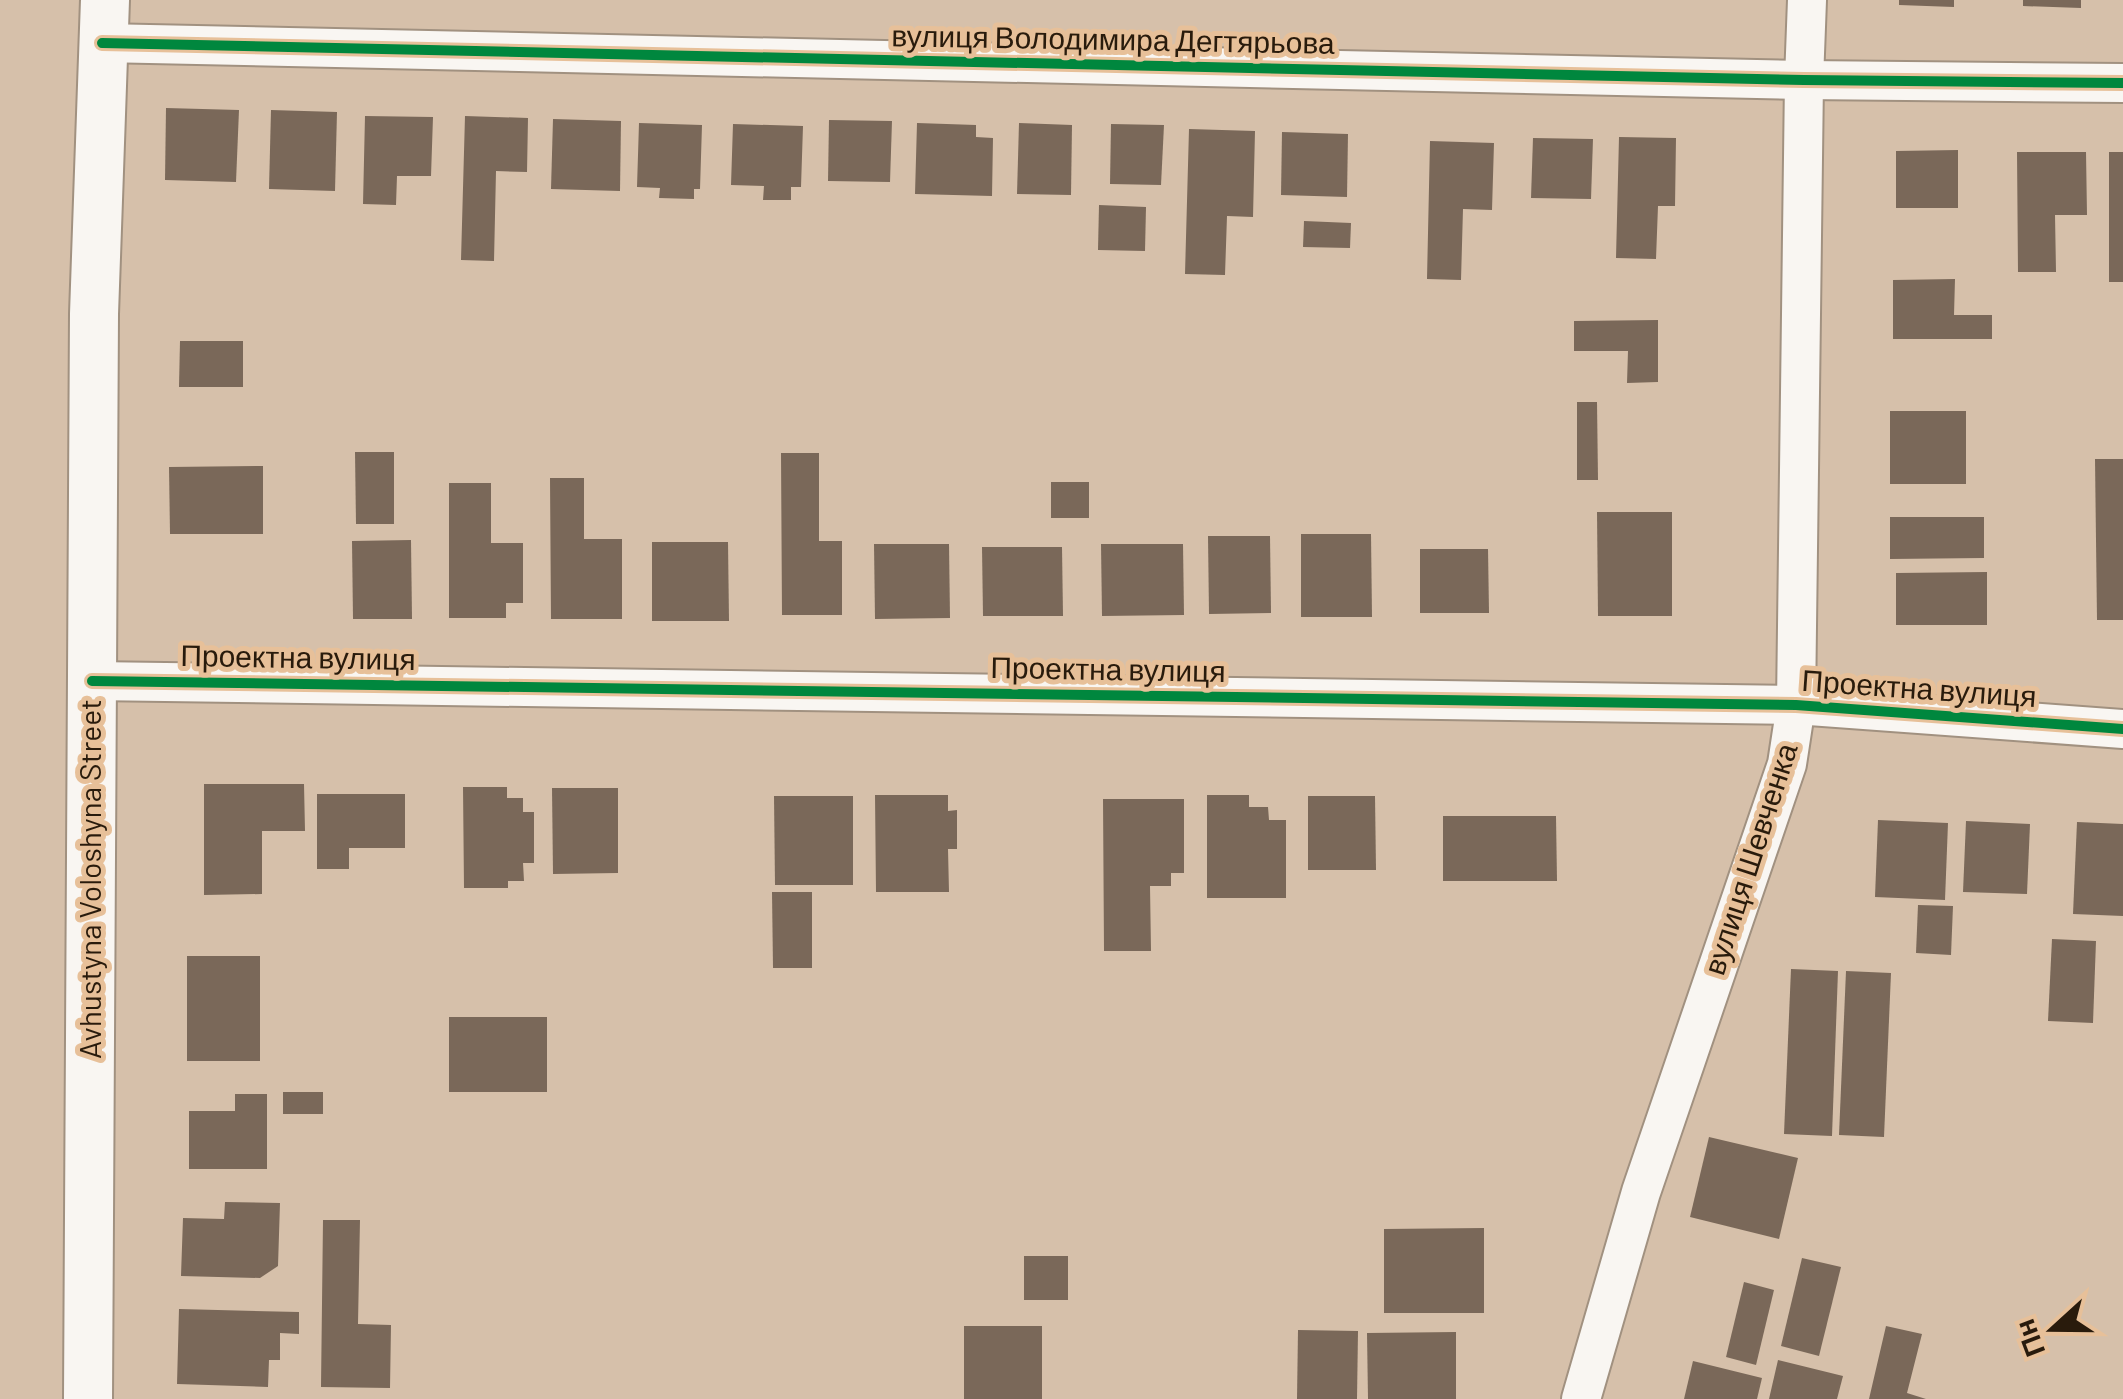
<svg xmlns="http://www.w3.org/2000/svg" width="2123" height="1399" viewBox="0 0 2123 1399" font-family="Barlow,sans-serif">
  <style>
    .building { fill: #7a6859 }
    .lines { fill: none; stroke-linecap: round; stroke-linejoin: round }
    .minor-casing { stroke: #a19180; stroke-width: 42 }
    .tertiary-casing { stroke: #a19180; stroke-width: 52 }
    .minor { stroke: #f9f6f2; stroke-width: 38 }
    .tertiary { stroke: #f9f6f2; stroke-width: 48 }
    .cycleway-casing { stroke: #e7c099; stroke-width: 16 }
    .cycleway { stroke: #00873e; stroke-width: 10 }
    .labels { text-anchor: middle; stroke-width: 10; stroke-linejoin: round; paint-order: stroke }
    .street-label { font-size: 30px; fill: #291b0c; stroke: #e7c099 }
  </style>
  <rect width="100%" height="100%" fill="#d6c0aa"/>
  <g class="building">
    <polygon points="1899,0 1954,0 1954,7 1899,5"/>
    <polygon points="2023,0 2081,0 2081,8 2023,6"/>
    <polygon points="166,108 239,110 236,182 165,180"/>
    <polygon points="271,110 337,112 335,191 269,189"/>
    <polygon points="365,116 433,117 431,176 397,176 396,205 363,204"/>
    <polygon points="465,116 528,118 527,172 496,171 494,261 461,260"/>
    <polygon points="553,119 621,121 620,191 551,189"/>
    <polygon points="829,120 892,121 890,182 828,181"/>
    <polygon points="639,123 702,125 700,189 694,189 694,199 659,198 660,188 637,187"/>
    <polygon points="917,123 976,125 976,137 993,138 992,196 915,194"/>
    <polygon points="1019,123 1072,125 1071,195 1017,194"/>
    <polygon points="733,124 803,126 801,187 791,187 791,200 763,200 764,186 731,185"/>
    <polygon points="1111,124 1164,125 1161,185 1110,184"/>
    <polygon points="1189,129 1255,131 1253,217 1227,216 1225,275 1185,274"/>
    <polygon points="1282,132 1348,134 1347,197 1281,195"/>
    <polygon points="1619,137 1676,138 1675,206 1658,206 1656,259 1616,258"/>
    <polygon points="1533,138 1593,139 1591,199 1531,198"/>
    <polygon points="1430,141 1494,143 1492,210 1463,209 1461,280 1427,279"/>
    <polygon points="1958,150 1958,208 1896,208 1896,151"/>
    <polygon points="2017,152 2086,152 2087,215 2055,215 2056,272 2018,272"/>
    <rect x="2109" y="152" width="14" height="130"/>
    <polygon points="1099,205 1146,207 1145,251 1098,250"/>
    <polygon points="1304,221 1351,223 1350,248 1303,247"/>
    <polygon points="1955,279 1954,315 1992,315 1992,339 1893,339 1893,280"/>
    <polygon points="1658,320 1658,382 1627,383 1628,351 1574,351 1574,321"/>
    <polygon points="180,341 243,341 243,387 179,387"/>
    <polygon points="1577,402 1597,402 1598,480 1577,480"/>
    <rect x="1890" y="411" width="76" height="73"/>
    <polygon points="355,452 394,452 394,524 356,524"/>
    <polygon points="781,453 819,453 819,541 842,541 842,615 782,615"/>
    <polygon points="2095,459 2123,459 2123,620 2097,620"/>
    <polygon points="263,466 263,534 170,534 169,467"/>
    <polygon points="550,478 584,478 584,539 622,539 622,619 551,619"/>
    <rect x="1051" y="482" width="38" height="36"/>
    <polygon points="449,483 491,483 491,543 523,543 523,603 506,603 506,618 449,618"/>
    <polygon points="1597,512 1672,512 1672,616 1598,616"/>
    <polygon points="1890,517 1984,517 1984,558 1890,559"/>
    <polygon points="1301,534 1371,534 1372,617 1301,617"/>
    <polygon points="1208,536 1270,536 1271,613 1209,614"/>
    <polygon points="411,540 412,619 353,619 352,541"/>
    <polygon points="652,542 728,542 729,621 652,621"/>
    <polygon points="874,544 949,544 950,618 875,619"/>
    <polygon points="1101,544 1183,544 1184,615 1102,616"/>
    <polygon points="982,547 1062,547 1063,616 983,616"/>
    <polygon points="1420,549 1488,549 1489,613 1420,613"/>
    <polygon points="1987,572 1987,625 1896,625 1896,573"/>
    <polygon points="204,784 304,784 305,831 262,831 262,894 204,895"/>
    <polygon points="463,787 507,787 507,798 523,798 523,812 534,812 534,863 523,863 524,881 508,881 508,888 464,888"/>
    <polygon points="552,788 618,788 618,873 553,874"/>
    <polygon points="317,794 405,794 405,848 349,848 349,869 317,869"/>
    <polygon points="875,795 948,795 948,811 957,810 957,849 948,849 949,892 876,892"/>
    <polygon points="1207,795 1249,795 1249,807 1268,807 1269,820 1286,820 1286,898 1207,898"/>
    <polygon points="774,796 853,796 853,885 775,885"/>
    <polygon points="1308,796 1375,796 1376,870 1308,870"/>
    <polygon points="1103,799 1184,799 1184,873 1171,873 1171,886 1150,886 1151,951 1104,951"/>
    <polygon points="1443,816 1556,816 1557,881 1443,881"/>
    <polygon points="1878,820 1948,823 1945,900 1875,897"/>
    <polygon points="1966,821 2030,824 2027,894 1963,892"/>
    <polygon points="2077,822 2123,824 2123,916 2073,914"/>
    <polygon points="772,892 812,892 812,968 773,968"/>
    <polygon points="1918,905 1953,906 1951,955 1916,953"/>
    <polygon points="2052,939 2096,941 2093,1023 2048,1021"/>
    <rect x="187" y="956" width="73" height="105"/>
    <polygon points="1791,969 1838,971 1832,1136 1784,1134"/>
    <polygon points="1846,971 1891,973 1884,1137 1839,1135"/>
    <rect x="449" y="1017" width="98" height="75"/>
    <rect x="283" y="1092" width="40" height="22"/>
    <polygon points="235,1094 267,1094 267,1169 189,1169 189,1111 235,1111"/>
    <polygon points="1709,1137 1798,1158 1779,1239 1690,1217"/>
    <polygon points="225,1202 280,1203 278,1266 260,1278 181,1276 183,1218 224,1219"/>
    <polygon points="323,1220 360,1220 358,1324 391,1325 390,1388 321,1387"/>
    <polygon points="1484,1228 1484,1313 1384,1313 1384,1229"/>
    <rect x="1024" y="1256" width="44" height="44"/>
    <polygon points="1802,1258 1841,1267 1819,1356 1781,1346"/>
    <polygon points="1744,1282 1774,1290 1756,1365 1726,1357"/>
    <polygon points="179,1309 299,1312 299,1334 280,1333 280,1360 269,1360 268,1387 177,1384"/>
    <rect x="964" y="1326" width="78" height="73"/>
    <polygon points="1886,1326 1922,1334 1907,1393 1926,1399 1869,1399"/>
    <polygon points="1298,1330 1358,1331 1357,1399 1297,1399"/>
    <polygon points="1456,1332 1456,1399 1368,1399 1367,1333"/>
    <polygon points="1778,1360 1843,1376 1837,1399 1769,1399"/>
    <polygon points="1693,1361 1762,1378 1757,1399 1684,1399"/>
  </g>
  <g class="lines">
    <defs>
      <g id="minor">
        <polyline points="102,43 1804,80 2123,83"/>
        <polyline points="92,681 1796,705 2123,729"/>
        <polyline points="1581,1399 1641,1192 1787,764 1796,705 1804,80 1807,0"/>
      </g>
      <polyline id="tertiary" points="88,1399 94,314 105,0"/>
    </defs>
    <use href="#minor" class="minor-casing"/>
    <use href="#tertiary" class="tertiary-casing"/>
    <use href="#minor" class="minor"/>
    <use href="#tertiary" class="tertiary"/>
    <defs>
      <g id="cycleway">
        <polyline points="102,43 1804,80 2123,83"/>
        <polyline points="92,681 1796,705 2123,729"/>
      </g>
    </defs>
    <use href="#cycleway" class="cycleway-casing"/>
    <use href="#cycleway" class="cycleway"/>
  </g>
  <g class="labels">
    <g class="street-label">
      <text transform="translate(1113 40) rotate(1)" y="10">вулиця Володимира Дегтярьова</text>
      <text transform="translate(298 658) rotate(1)" y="10">Проектна вулиця</text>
      <text transform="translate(1108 670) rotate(1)" y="10">Проектна вулиця</text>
      <text transform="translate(1919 689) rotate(4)" y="10">Проектна вулиця</text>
      <text transform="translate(1751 859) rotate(-72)" y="10">вулиця Шевченка</text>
      <text transform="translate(91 879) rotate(-90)" y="10">Avhustyna Voloshyna Street</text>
    </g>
  </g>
  <g transform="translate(2053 1329) rotate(249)" stroke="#e7c099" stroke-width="8" paint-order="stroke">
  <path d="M0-8L18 38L0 25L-18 38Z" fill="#291b0c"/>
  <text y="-15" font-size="28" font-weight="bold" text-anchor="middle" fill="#291b0c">Пн</text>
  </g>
</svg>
